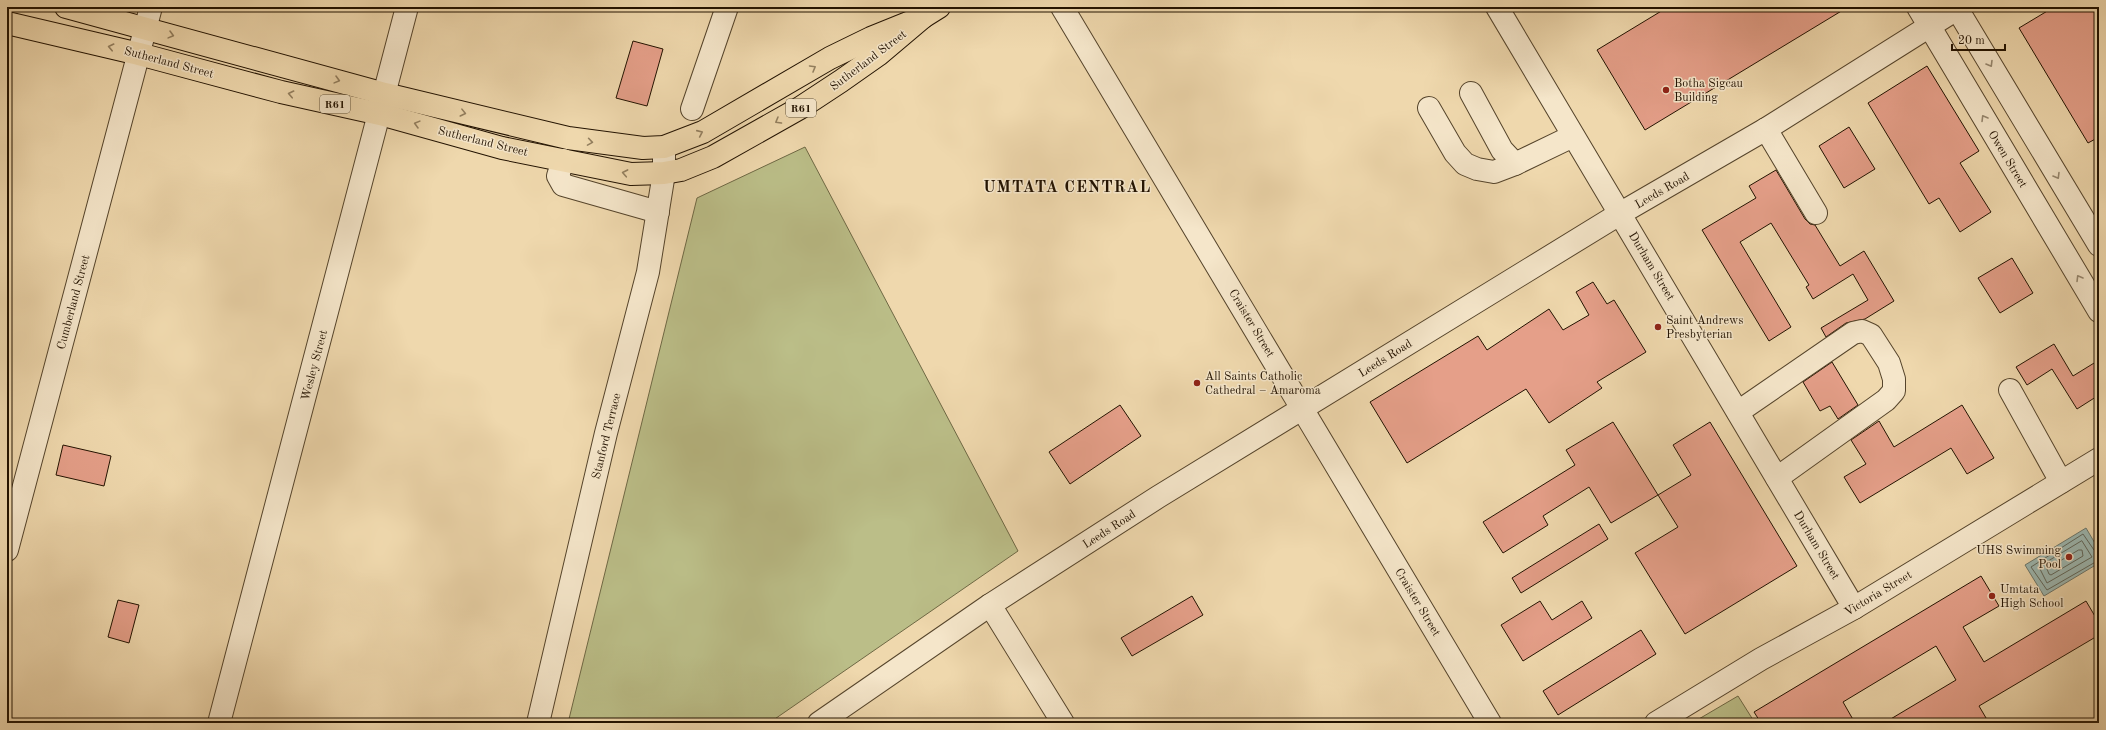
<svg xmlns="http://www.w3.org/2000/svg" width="2106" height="730" viewBox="0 0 2106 730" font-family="'Old Standard TT',serif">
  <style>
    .green { fill: #bbbe88; stroke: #6e6844 }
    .water { fill: #9cb8b2; stroke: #6b766b }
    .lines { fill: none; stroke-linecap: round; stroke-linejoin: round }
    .shore { stroke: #5f6559; stroke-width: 1 }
    .building { fill: #e59f89; stroke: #221200 }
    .minor-casing { stroke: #55442b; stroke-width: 24 }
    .major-casing { stroke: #221200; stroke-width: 24 }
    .minor { stroke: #f5e6ca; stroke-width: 22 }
    .major { stroke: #efd8ad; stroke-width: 22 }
    .oneway { stroke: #937f5f }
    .oneway2 { stroke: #96876f }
    .poi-dot { fill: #8f2418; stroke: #f5e6ca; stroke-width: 1.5 }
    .labels { text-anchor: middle; stroke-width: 3; stroke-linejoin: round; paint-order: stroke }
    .shield { fill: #f5e6ca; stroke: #61523d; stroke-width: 1 }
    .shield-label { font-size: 11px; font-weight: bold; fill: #221200 }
    .street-label { font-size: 12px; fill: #221200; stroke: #f5e6ca }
    .poi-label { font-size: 12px; fill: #221200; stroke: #f5e6ca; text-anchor: start }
    .district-label { font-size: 16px; font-weight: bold; letter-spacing: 1px; fill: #221200; stroke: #f5e6ca }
  </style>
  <rect width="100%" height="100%" fill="#efd8ad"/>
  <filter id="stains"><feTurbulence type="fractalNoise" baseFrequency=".005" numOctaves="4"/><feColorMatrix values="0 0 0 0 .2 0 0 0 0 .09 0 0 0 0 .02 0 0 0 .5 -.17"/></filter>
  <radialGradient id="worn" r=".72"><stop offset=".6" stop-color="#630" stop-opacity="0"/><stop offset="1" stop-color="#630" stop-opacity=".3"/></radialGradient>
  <g class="green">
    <polygon points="805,147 1018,551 769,723 568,723 697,198"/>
    <polygon points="1738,696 1755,723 1692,723"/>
  </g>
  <polygon class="water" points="2086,528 2099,550 2099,563 2044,596 2025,565"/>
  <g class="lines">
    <g class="shore">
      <polygon points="2082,541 2092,557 2047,583 2039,567"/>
      <polygon points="2079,550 2082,550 2083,556 2051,575 2049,574 2047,569"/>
      <polyline points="2099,551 2094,550 2083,534 2031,567 2047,590 2099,560"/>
    </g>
  </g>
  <g class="building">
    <polygon points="1668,7 1848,7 1645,130 1597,50"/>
    <polygon points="2054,7 2099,7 2099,137 2088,143 2019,28"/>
    <polygon points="633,41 663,49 647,106 616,98"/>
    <polygon points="1927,66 1979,151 1960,163 1991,212 1960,232 1939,198 1929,204 1868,103"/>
    <polygon points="1849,127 1875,169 1844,188 1819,146"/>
    <polygon points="1776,170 1805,219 1810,224 1815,225 1840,266 1864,251 1894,301 1865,319 1846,323 1826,337 1821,328 1868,300 1853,274 1813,299 1806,287 1809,285 1771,223 1740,242 1791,327 1769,341 1702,230 1756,198 1749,186"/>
    <polygon points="2012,258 2033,293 2000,313 1978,278"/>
    <polygon points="1593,282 1607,304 1614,300 1646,352 1597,382 1602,388 1549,423 1526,389 1407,463 1370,402 1478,336 1487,350 1549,309 1563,330 1589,315 1576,292"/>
    <polygon points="2054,344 2073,376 2099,360 2099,395 2077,409 2052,369 2027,385 2016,367"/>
    <polygon points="1832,362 1858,405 1838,419 1830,406 1820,411 1803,382"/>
    <polygon points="1120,405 1141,436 1070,484 1049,452"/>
    <polygon points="1962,405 1994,458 1967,474 1951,448 1860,503 1844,477 1866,464 1851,440 1879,421 1894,447"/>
    <polygon points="1613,422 1658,495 1611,523 1589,487 1543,516 1548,525 1503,553 1483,522 1575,465 1566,450"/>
    <polygon points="1710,422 1797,566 1685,634 1635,553 1678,527 1658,495 1691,475 1673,445"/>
    <polygon points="63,445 111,456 104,486 56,475"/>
    <polygon points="1599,524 1608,539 1521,593 1512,578"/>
    <polygon points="1981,576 1999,606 1963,627 1984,662 2086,601 2099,623 2099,635 1979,706 1989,723 1884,723 1956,680 1936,646 1843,702 1855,723 1761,723 1754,712"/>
    <polygon points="1192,596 1203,615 1132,656 1121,638"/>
    <polygon points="118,600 139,605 129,643 108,637"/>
    <polygon points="1540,601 1552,620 1582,601 1592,618 1523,661 1501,625"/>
    <polygon points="1641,630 1656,654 1558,715 1543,691"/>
  </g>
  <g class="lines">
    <defs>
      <g id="minor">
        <polyline points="1062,7 1490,723"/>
        <polyline points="1497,7 1854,608"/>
        <polyline points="1918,7 2099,311"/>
        <polyline points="1956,7 2099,245"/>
        <polyline points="1471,93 1502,150 1515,164 1573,136"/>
        <polyline points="1429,108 1455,153 1465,164 1477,169 1494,172 1515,164"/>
        <polyline points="692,109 727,7"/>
        <polyline points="1766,129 1816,213"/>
        <polyline points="563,160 558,176 563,185 658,212"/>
        <polyline points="2010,390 2061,482"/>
        <polyline points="1738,412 1853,333 1862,331 1871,335 1889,363 1894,379 1894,391 1886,400 1777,478"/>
        <polyline points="7,550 151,7"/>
        <polyline points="990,605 1063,723"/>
        <polyline points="219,723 407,7"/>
        <polyline points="538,723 606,433 648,272 664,173 664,147"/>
        <polyline points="819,723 990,605 1158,497 1621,213 1766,129 1960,7"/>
        <polyline points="1656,723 1761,659 1854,608 2099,459"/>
      </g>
      <g id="major">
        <polyline points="66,7 385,94 568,138 643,148 664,147 703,132 830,58 871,38 923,17 939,7"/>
        <polyline points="7,23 139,54 281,92 380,114 502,148 631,174 664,173 681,170 713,157 800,108 841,81 878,55 923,17"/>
      </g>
    </defs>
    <use href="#minor" class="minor-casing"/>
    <use href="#major" class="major-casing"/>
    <use href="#minor" class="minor"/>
    <use href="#major" class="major"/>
  </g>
  <defs><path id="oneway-chevron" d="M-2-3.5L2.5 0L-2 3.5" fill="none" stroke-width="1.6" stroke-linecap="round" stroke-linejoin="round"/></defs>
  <g class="oneway">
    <use href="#oneway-chevron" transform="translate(171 35) rotate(15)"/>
    <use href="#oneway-chevron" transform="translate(111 47) rotate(-167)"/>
    <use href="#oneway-chevron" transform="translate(813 68) rotate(-30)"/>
    <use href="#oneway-chevron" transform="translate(337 80) rotate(15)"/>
    <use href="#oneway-chevron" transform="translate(291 94) rotate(-168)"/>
    <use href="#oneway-chevron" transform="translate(463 113) rotate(14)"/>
    <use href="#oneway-chevron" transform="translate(778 121) rotate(150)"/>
    <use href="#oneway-chevron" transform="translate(417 124) rotate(-165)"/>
    <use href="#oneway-chevron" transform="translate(700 133) rotate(-24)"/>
    <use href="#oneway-chevron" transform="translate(590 142) rotate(9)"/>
    <use href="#oneway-chevron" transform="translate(625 173) rotate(-169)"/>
  </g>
  <g class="oneway2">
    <use href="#oneway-chevron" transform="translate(1990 64) rotate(59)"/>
    <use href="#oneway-chevron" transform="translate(1984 118) rotate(-121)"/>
    <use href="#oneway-chevron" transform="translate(2057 176) rotate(59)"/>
    <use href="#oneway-chevron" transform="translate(2079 278) rotate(-121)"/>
  </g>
  <g class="poi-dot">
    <circle cx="1666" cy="90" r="4"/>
    <circle cx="1658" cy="327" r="4"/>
    <circle cx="1197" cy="383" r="4"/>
    <circle cx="2069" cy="557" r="4"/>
    <circle cx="1992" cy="596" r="4"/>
  </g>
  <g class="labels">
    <g class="shield">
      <rect x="320" y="95" width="30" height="18" rx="3"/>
      <rect x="786" y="99" width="30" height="18" rx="3"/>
    </g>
    <g class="shield-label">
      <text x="335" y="108">R61</text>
      <text x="801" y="112">R61</text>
    </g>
    <g class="street-label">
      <text transform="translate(868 60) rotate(-37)" y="4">Sutherland Street</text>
      <text transform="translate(169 62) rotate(15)" y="4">Sutherland Street</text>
      <text transform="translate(483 141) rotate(14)" y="4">Sutherland Street</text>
      <text transform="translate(2008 159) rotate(59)" y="4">Owen Street</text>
      <text transform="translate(1662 190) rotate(-30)" y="4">Leeds Road</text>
      <text transform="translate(1652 266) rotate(59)" y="4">Durham Street</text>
      <text transform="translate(73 302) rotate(-75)" y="4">Cumberland Street</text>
      <text transform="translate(1252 323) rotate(59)" y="4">Craister Street</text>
      <text transform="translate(1385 358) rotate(-32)" y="4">Leeds Road</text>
      <text transform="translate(314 365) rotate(-75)" y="4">Wesley Street</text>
      <text transform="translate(606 436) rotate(-76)" y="4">Stanford Terrace</text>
      <text transform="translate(1109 529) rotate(-33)" y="4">Leeds Road</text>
      <text transform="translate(1817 545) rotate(59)" y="4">Durham Street</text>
      <text transform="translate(1878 593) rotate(-31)" y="4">Victoria Street</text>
      <text transform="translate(1418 602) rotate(59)" y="4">Craister Street</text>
    </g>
    <g class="poi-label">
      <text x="1674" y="87">Botha Sigcau<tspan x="1674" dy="14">Building</tspan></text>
      <text x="1666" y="324">Saint Andrews<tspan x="1666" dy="14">Presbyterian</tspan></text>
      <text x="1205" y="380">All Saints Catholic<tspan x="1205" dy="14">Cathedral – Amaroma</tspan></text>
      <text x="2061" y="554" text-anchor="end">UHS Swimming<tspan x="2061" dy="14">Pool</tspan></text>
      <text x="2000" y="593">Umtata<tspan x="2000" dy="14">High School</tspan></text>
    </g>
    <g class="district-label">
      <text x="1067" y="192">UMTATA CENTRAL</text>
    </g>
  </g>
  <rect width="2106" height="730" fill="none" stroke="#efd8ad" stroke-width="24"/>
  <rect x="8" y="8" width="2090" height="714" fill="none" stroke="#221200" stroke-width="2"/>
  <rect x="12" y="12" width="2082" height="706" fill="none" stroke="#221200"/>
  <path d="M1952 44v6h53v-6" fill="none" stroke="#221200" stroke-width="2"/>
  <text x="1958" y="44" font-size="12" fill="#221200" stroke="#f5e6ca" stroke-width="3" paint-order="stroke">20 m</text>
  <rect width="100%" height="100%" filter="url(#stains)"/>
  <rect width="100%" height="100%" fill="url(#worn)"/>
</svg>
